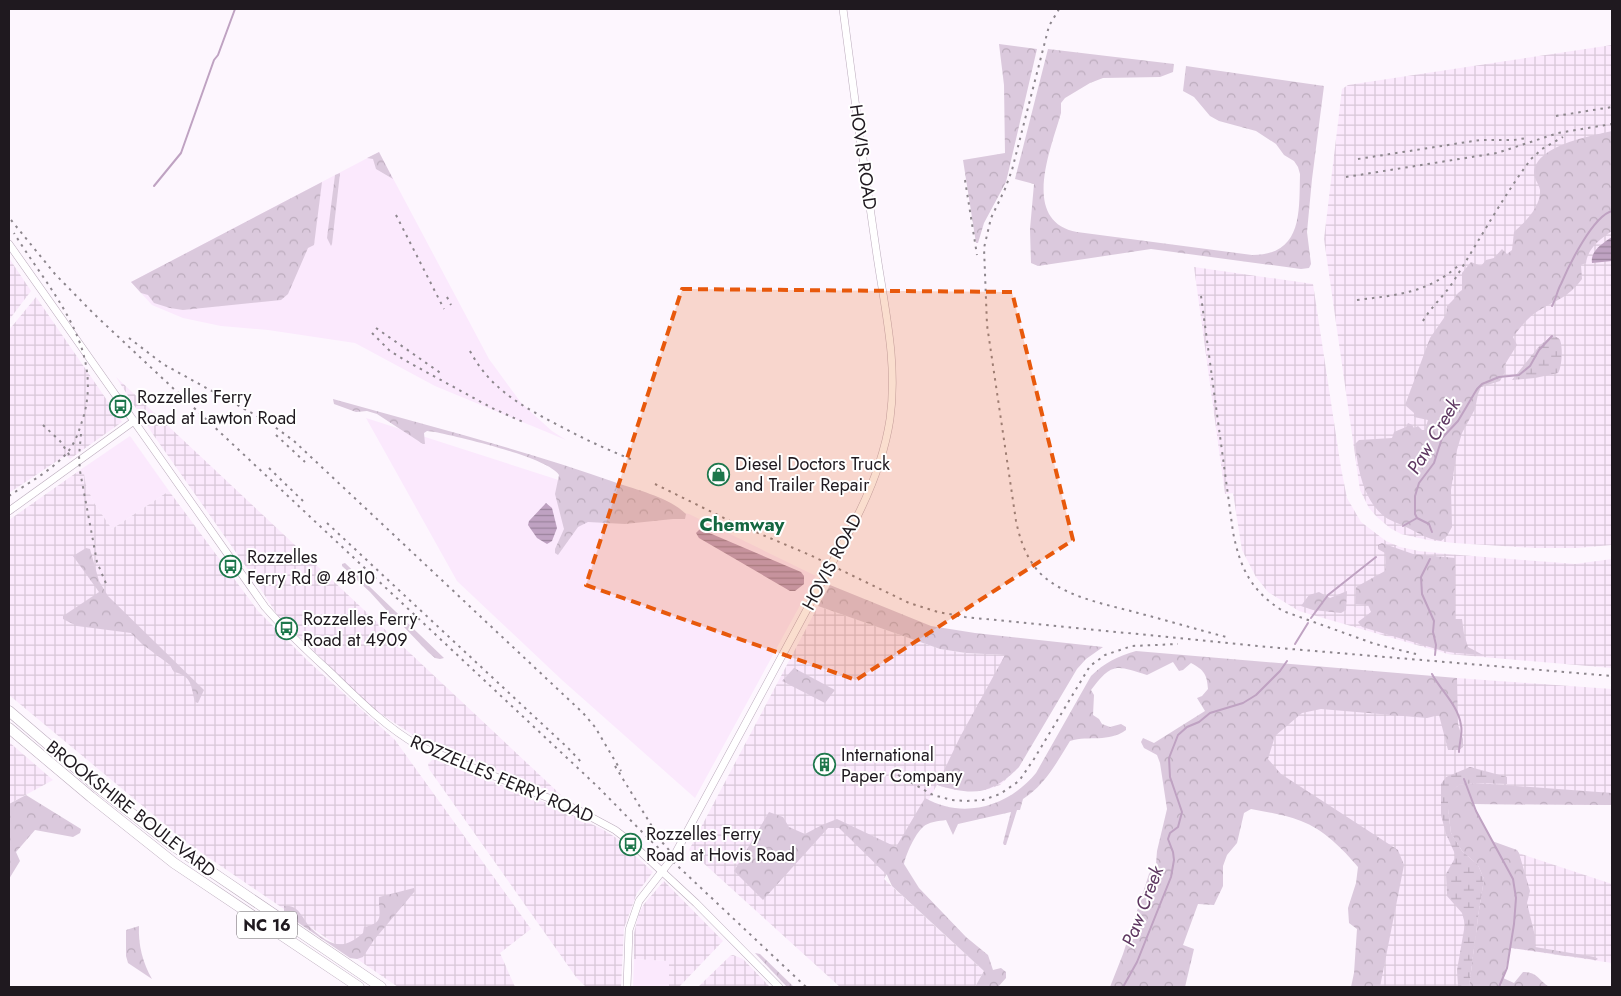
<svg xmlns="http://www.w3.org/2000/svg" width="1621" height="996" viewBox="0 0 1621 996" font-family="Jost,sans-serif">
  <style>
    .built { fill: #fbe9fd }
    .industrial { fill: url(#industrial-grid) }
    .forest { fill: url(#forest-crowns) }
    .wetland { fill: url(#wetland-marsh) }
    .water { fill: url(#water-rules) }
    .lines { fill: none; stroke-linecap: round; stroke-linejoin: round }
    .stream { stroke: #bfa2c2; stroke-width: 2 }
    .minor-casing { stroke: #baaabb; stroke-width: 8 }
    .highway-casing { stroke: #baaabb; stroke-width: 11 }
    .minor { stroke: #fff; stroke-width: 7 }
    .highway { stroke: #fff; stroke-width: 10 }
    .rail { stroke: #8d868d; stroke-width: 2; stroke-dasharray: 2.5 5; stroke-linecap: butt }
    .minor-bridge-casing { stroke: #baaabb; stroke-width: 8; stroke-linecap: butt }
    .minor-bridge { stroke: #fff; stroke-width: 7 }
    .marked { fill: #e8590c; fill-opacity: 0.2; stroke: #e8590c; stroke-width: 4; stroke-dasharray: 10 6; stroke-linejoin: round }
    .labels { text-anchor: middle; stroke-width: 4; stroke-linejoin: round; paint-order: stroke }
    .shield { fill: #fff; stroke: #625e62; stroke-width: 1 }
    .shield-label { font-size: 16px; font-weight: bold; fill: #1f191f }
    .street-label { font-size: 18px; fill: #1f191f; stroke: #fff }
    .poi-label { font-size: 18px; fill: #1f191f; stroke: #fff; text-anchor: start }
    .water-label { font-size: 19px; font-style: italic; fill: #5e3761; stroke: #fff }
    .neighbourhood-label { font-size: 19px; font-weight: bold; fill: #146740; stroke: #fff }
  </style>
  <defs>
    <pattern id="industrial-grid" width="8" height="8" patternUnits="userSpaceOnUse" patternTransform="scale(1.25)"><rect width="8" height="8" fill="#fbe9fd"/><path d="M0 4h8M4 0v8" fill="none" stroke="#d7c7d8"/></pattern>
    <pattern id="forest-crowns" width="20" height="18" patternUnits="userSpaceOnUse" patternTransform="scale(1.25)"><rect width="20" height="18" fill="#dbc9dd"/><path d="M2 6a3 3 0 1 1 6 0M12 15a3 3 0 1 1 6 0" fill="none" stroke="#bcacbd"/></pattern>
    <pattern id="wetland-marsh" width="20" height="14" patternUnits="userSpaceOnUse" patternTransform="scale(1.25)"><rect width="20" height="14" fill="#dbc9dd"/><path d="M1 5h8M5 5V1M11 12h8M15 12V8" fill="none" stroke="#bcacbd"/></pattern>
    <pattern id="water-rules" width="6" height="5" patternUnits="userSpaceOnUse" patternTransform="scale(1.25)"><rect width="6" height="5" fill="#bfa2c2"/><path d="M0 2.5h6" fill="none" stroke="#9b839d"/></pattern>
  </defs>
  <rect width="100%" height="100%" fill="#fdf6fe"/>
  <g class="built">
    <polygon points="379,152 489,359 522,404 552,431 566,440 435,386 355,343 268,330 221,326 183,318 152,305 131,282"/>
    <polygon points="366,418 624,501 689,514 816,576 695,798 562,680 457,581"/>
    <polygon points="130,436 169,491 112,529 94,503 86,485 83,468"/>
    <polygon points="634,959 670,961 669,987 633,987"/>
  </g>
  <g class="industrial">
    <polygon points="1612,45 1612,545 1577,548 1535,548 1454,543 1428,540 1401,534 1390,528 1377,517 1369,508 1360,490 1324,239 1342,89 1348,85"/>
    <polygon points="9,258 31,291 9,320"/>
    <polygon points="1194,267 1313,284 1341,468 1347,498 1361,522 1386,541 1400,547 1419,551 1447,554 1575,564 1612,559 1612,668 1448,654 1299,611 1268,592 1256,577 1242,550 1233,493 1225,494"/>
    <polygon points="36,297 122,422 70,459 66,455 9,493 9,330"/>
    <polygon points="116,377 561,795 505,774 413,735 372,708 278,616 249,571 152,433"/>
    <polygon points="83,468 86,485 94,503 112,529 169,491 258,611 308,661 395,740 531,929 500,953 515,987 398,987 180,838 167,826 9,695 9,520"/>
    <polygon points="818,606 940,649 966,653 1006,655 961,736 1019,767 1000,785 986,790 955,790 937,785 884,879 984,971 975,987 840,987 689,850"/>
    <polygon points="1457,678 1612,689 1612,805 1473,804 1494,845 1612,884 1612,963 1511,948 1502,980 1517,987 1369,987 1387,861 1228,768 1260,714 1443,681"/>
    <polygon points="9,742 53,780 9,804"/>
    <polygon points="432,760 437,760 549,804 602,829 615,837 653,872 637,893 624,928 621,987 586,987 576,977 429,769 428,764"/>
    <polygon points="664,881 723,941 679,987 669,987 669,961 634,959 634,933 639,913 644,904"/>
    <polygon points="733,955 743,959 770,987 698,987 730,956"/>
  </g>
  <g class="forest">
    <polygon points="999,44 1037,49 1006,182 984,223 978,243 976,243 963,160 1005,153 1004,85"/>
    <path d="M1048 49 1174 64 1173 72 1160 77 1103 78 1090 83 1065 98 1061 103V113C1051 149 1020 221 1077 232L1252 255C1303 255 1299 212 1300 174L1298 167 1294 161 1284 155 1276 144 1256 131 1219 121 1210 116 1194 97 1183 91 1186 66 1324 86 1312 179 1307 232 1311 264 1309 268 1301 269 1151 249 1038 266 1031 263 1030 229 1034 184 1015 179Z"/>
    <path d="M1612 131V231C1600 239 1588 248 1586 263L1581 265 1582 279C1567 299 1557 299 1538 311 1528 317 1520 328 1513 337L1517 345 1504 366 1505 372 1500 381 1481 387 1478 394 1475 409 1462 433 1457 450 1451 490 1452 527 1447 536 1441 541C1426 539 1419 533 1406 527 1399 523 1392 522 1385 517 1363 500 1358 469 1355 444L1359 440 1392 438 1394 432 1406 427 1408 423 1412 425 1414 428 1418 426 1422 430H1425L1428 420 1414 417V413L1405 405 1430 338 1446 315 1447 306 1454 299 1458 293 1462 290V273L1471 262 1481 266 1486 260 1494 258 1502 249 1507 254 1512 250 1514 232C1525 222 1541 207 1540 190 1539 184 1534 179 1534 172 1537 145 1591 136 1612 131Z"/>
    <polygon points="379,152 393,179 376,169 373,159 367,158"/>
    <polygon points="340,173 332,244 331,246 327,238 335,175"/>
    <polygon points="322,182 314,245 308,248 288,294 281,300 183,310 170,308 154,303 148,295 141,293 131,282"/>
    <path d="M333 399C428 426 525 450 617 483 638 490 670 498 686 514L685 519H673L625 524 588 522 578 527 558 555 555 553V549L564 529 555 494 559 475C547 457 459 437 435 432L427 431 424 433 425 444H423L377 414 367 411 356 412 334 404Z"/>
    <polygon points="1382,543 1413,554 1455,558 1455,619 1462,619 1464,634 1468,647 1483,655 1455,653 1443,651 1362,627 1358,622 1371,612 1368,605 1355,604 1356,587 1385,571 1386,562 1385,553 1378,549 1378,545"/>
    <path d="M86 548 90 549 99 581 108 596 204 690 198 703 195 702C191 686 192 676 174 672L170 665 142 644 131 633 77 626 63 619V616L99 592 73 556Z"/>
    <polygon points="345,563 444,658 440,659 435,658 428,652 403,626 389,613 370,592 342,566 342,564"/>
    <path d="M830 585 931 626 975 633 1103 647 1086 659 1077 669 1019 767C992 795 973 796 937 785L960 737 1005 655 966 653 940 649 818 606Z"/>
    <polygon points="1347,591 1346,610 1341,613 1313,610 1301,606 1309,595 1319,592 1330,598"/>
    <path d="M1136 651 1457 678 1458 725 1463 739V747L1459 750H1448L1439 715 1427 718 1321 709 1302 713 1275 736 1268 759 1281 774 1398 850 1404 865 1380 987H1351L1354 973 1357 929 1349 923 1348 908 1356 883 1358 867C1343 849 1323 829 1301 821 1285 815 1267 812 1251 809L1244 813 1237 843 1227 855 1223 866V886L1214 905 1198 904 1183 945 1194 949 1185 987H1110L1123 954 1149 874 1156 864 1157 851 1167 809 1160 763 1157 755 1144 748 1141 742 1143 738 1154 743 1205 711 1197 698 1202 696 1208 689C1207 674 1204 670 1191 663L1183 670 1179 671 1173 662 1147 675C1116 665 1112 662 1091 690L1094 695 1093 715 1099 719 1102 724 1110 727 1121 724 1126 727V730C1108 743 1090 735 1070 741 1057 762 1045 785 1023 799L1020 810H1017L1006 845H1004L1003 843 1011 812 958 824 953 835 946 820C939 821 928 822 923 827 915 834 906 854 904 864L919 888 966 937 988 955 993 970 1001 968 1006 972V978L998 987H975L984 971 892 886 887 875 839 828H828L763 900 734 871 769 812 783 817 789 827 805 834 822 825 837 819 896 847 925 798C964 820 1009 806 1036 773L1091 676C1104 663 1118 656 1136 651Z"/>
    <polygon points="794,668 835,690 825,703 782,681"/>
    <path d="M1475 783 1612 793V805L1473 804 1492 841 1517 850 1519 853 1530 891 1527 903 1535 936V947L1595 957 1598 959 1596 960 1511 948 1503 978 1514 983 1523 972C1536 971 1539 980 1549 987H1507L1501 984 1499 987H1469L1479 910 1484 879 1478 865 1462 851 1451 833 1448 809V793L1459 785Z"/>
    <polygon points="26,795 81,829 80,833 73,837 35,830 16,852 20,861 9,879 9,804"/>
    <path d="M414 888 415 891 374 940 363 957 357 959 350 958 284 913V906C300 904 302 920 312 929 331 946 343 951 363 933L364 927C386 923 378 913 379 897Z"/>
    <path d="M139 926C138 945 143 963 152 979L128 963 126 956V930Z"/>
    <polygon points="755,953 760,954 794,987 787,987"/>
  </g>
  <g class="wetland">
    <path d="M1552 336C1556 337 1558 337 1560 340 1563 347 1562 367 1558 373L1535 378 1512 380 1540 345Z"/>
    <polygon points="1470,767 1507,777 1507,784 1475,783 1459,785 1448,794 1448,809 1451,833 1462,851 1478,865 1484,879 1479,910 1469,987 1458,986 1457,970 1465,924 1462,913 1447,896 1446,874 1455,858 1455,854 1446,834 1441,815 1441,784 1446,777"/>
  </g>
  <g class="water">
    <path d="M1612 237V261L1592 263C1590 251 1603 243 1612 237Z"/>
    <polygon points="546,503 552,508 557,528 552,541 547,544 537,538 528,525 529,521"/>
    <polygon points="700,529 801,572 804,576 804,584 795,591 790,591 699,538 696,533"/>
  </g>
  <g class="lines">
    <g class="stream">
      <polyline points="154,186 181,153 214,60 218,55 235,9"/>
      <path d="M1552 306C1556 299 1557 291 1561 284 1569 265 1593 216 1612 211"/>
      <polyline points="1417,518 1415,514 1415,496 1419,483 1434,463 1442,438 1458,421 1477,389 1482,384 1499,377 1519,375 1530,366 1539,350 1552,336"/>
      <polyline points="1417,518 1429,524 1432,532"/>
      <polyline points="1403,526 1417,518"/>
      <polyline points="1430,559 1421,577 1422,594 1434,621 1433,632 1436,645 1435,655"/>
      <polyline points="1311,618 1328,595 1376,557"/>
      <polyline points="1295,644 1308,623"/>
      <path d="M1432 674C1441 691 1458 705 1461 725 1463 733 1459 744 1459 752"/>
      <polyline points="1464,779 1476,811 1513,879 1516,898 1514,924 1507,968 1499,987"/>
      <polyline points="1123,987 1137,962 1171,877 1174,860 1173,852 1168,839 1170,833 1178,827 1182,812 1170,777 1169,758 1178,735 1187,727 1199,722 1210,713 1243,703 1256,695 1280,671 1287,661"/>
    </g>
    <defs>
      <g id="minor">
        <path d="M9 244 265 607C285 630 306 650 328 670 357 698 384 726 419 746L576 809 615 830 628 840 696 903 779 987"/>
        <polyline points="9,511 134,421"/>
        <path d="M838 552C862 511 883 466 890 419 898 361 884 306 876 249 864 169 853 89 843 9"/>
        <polyline points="627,987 629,930 639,901 674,856 818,589"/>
      </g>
      <g id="highway">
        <polyline points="9,711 99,788 172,845 381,987"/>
        <polyline points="9,728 91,797 174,863 359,987"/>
      </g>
    </defs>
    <use href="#minor" class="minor-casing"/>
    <use href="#highway" class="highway-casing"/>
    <use href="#minor" class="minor"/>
    <use href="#highway" class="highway"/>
    <g class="rail">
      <path d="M1059 9 1049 26 1012 170 1005 189 991 218 984 248 987 325 1016 521C1020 540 1027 561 1042 575 1067 598 1106 604 1138 613 1169 621 1199 630 1230 638"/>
      <polyline points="1556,116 1612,107"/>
      <polyline points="1358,159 1480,140 1514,140 1527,138"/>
      <polyline points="1346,177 1497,153 1558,133 1612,124"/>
      <polyline points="965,180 977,255"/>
      <polyline points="396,215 444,309"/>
      <polyline points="11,220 55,274 94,314 598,787 648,838 806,987"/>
      <path d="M1201 296 1233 532C1240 568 1251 591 1283 611L1375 644 1416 654"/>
      <polyline points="447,297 451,305"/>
      <path d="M1357 300C1397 295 1428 293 1459 265"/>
      <path d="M1423 321C1431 307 1444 296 1453 282 1479 241 1502 198 1531 159L1542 149 1563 137"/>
      <polyline points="376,328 442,374"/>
      <polyline points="372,333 390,351 408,362 492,408 523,422"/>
      <polyline points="129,338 163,364 268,422 294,441 583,713 595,727 621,771"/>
      <path d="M470 351C490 389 523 407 560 426 584 439 608 450 633 460"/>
      <polyline points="43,425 60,441 70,456"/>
      <polyline points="81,434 79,456 80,471 97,562 107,586"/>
      <polyline points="276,435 305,462"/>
      <polyline points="269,468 303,501"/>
      <polyline points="655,484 732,522 810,555 909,603 938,612 965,617 1279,648 1612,676"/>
      <path d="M9 496C28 483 51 471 67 453 76 442 80 428 84 415 103 344 48 289 14 233"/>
      <polyline points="327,523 569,749 582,763"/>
      <polyline points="615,766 661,841 669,850"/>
      <polyline points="898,775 933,795 952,800 967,801 983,800 1000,794 1019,781 1034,759 1090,666 1105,655 1132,646 1178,644"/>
    </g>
    <defs>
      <polyline id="minor-bridge" points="818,589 838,552"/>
    </defs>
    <use href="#minor-bridge" class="minor-bridge-casing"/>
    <use href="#minor-bridge" class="minor-bridge"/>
  </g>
  <path class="marked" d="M682 289 1012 292 1073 540 856 680 586 585Z"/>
  <defs>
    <symbol id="bus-ring" viewBox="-11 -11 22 22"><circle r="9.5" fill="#fff" stroke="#1d774c" stroke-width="1.5"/><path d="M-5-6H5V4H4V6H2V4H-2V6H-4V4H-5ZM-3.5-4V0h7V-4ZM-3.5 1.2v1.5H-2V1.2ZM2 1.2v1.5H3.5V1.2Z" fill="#1d774c"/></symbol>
    <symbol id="shop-ring" viewBox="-11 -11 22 22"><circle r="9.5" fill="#fff" stroke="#1d774c" stroke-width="1.5"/><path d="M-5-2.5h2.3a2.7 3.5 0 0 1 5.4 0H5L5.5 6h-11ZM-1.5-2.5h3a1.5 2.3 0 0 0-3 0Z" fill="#1d774c"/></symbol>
    <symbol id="building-ring" viewBox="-11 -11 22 22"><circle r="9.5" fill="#fff" stroke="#1d774c" stroke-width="1.5"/><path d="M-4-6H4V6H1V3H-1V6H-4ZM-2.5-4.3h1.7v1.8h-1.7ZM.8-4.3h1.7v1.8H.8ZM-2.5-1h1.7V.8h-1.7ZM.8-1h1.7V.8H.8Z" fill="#1d774c"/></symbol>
  </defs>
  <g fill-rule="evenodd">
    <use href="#bus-ring" x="108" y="394" width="25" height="25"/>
    <use href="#shop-ring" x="706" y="462" width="25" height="25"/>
    <use href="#bus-ring" x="218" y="554" width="25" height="25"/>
    <use href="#bus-ring" x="274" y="616" width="25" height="25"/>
    <use href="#building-ring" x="812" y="752" width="25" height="25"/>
    <use href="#bus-ring" x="618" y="832" width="25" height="25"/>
  </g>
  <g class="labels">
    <rect class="shield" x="237" y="911.5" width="60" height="27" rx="4"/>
    <g class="shield-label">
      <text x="267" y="931">NC 16</text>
    </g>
    <g class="street-label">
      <text transform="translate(863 157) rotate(82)" y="6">HOVIS ROAD</text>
      <text transform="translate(832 562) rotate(-62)" y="6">HOVIS ROAD</text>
      <text transform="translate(502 779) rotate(23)" y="6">ROZZELLES FERRY ROAD</text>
      <text transform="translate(131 809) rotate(38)" y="6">BROOKSHIRE BOULEVARD</text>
    </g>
    <g class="poi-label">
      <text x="137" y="403">Rozzelles Ferry<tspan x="137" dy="21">Road at Lawton Road</tspan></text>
      <text x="735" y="470">Diesel Doctors Truck<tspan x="735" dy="21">and Trailer Repair</tspan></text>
      <text x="247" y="563">Rozzelles<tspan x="247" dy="21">Ferry Rd @ 4810</tspan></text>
      <text x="303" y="625">Rozzelles Ferry<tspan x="303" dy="21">Road at 4909</tspan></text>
      <text x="841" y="761">International<tspan x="841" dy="21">Paper Company</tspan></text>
      <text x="646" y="840">Rozzelles Ferry<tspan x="646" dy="21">Road at Hovis Road</tspan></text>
    </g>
    <g class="water-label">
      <text transform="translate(1433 436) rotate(-59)" y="7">Paw Creek</text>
      <text transform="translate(1142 906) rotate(-69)" y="7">Paw Creek</text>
    </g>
    <g class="neighbourhood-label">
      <text x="742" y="531">Chemway</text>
    </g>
  </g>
  <rect width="1621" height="996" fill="none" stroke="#1f191f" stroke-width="20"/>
</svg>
